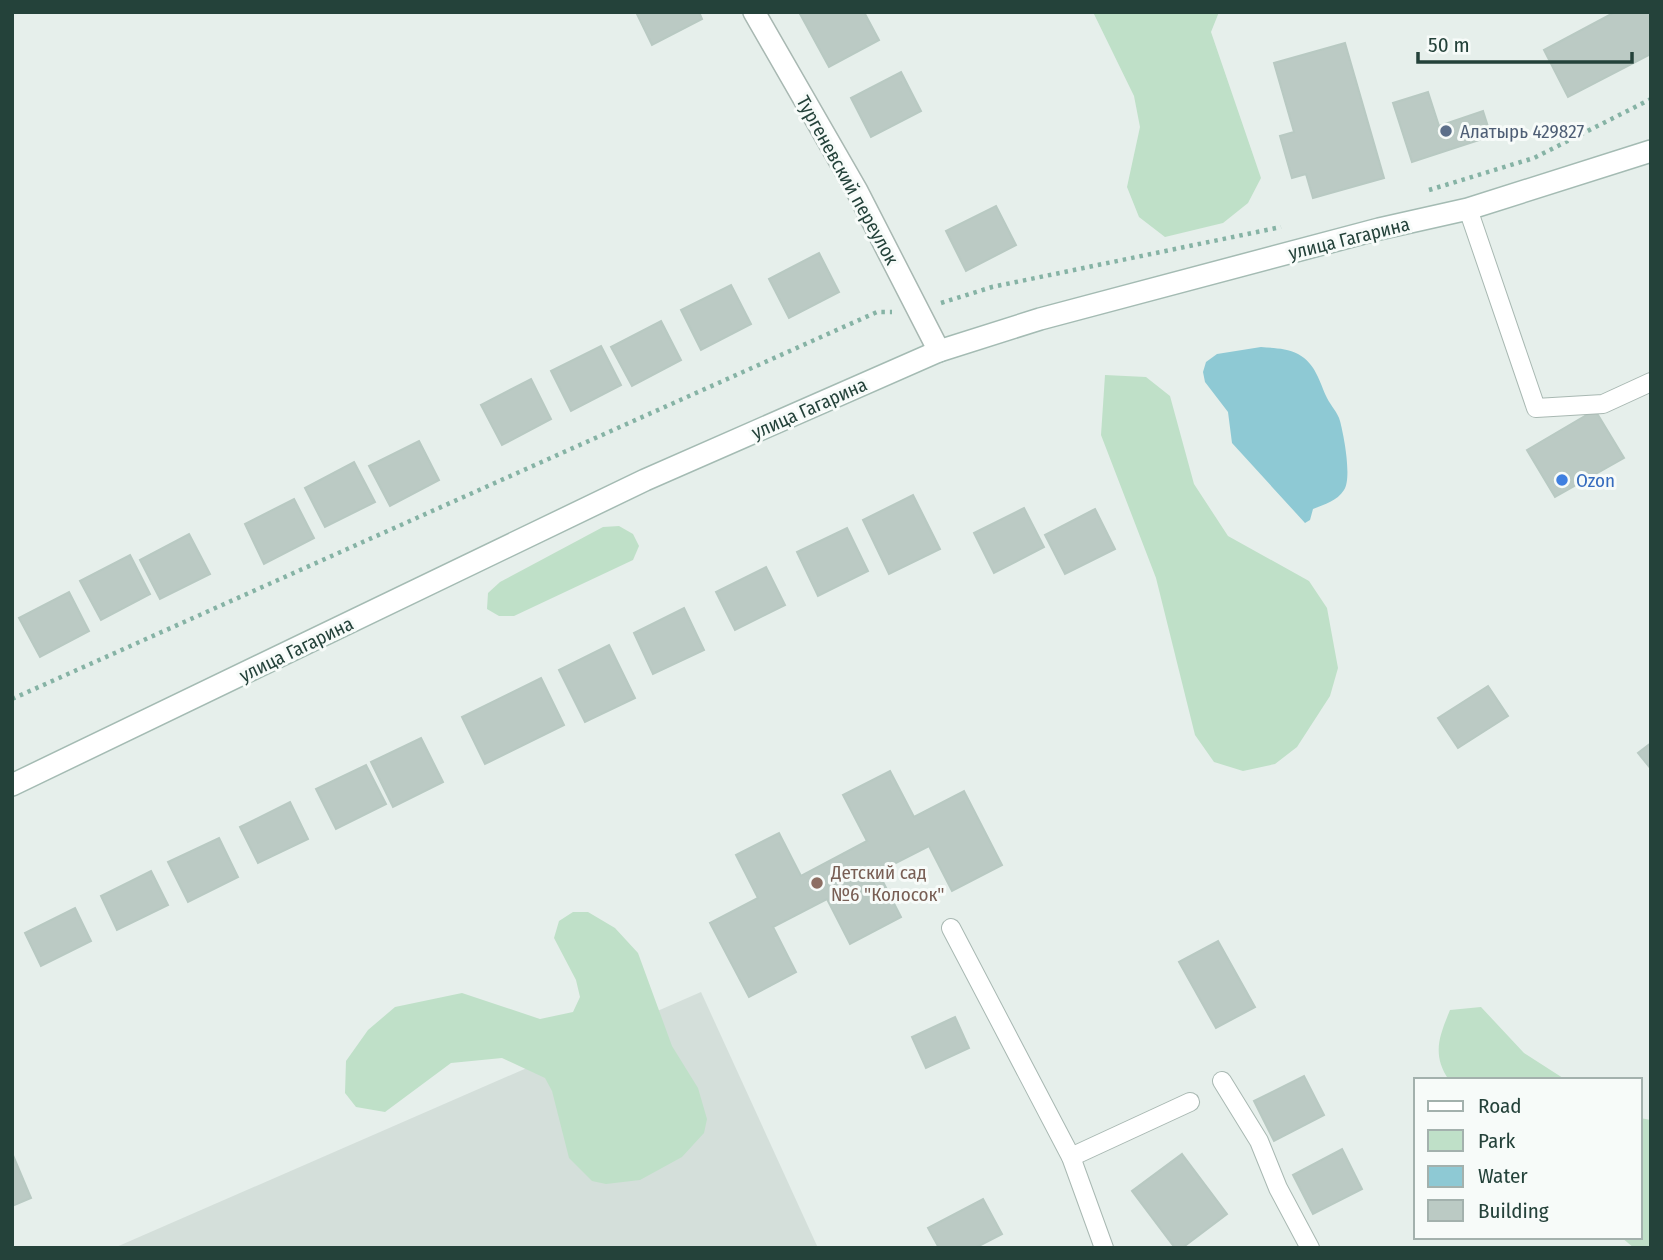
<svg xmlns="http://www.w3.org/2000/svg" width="1663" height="1260" viewBox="0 0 1663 1260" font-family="'Fira Sans Condensed',sans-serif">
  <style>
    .built { fill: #d4dfda }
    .green { fill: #bfe0c8 }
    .water { fill: #8ec9d4 }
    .building { fill: #bbcac4; stroke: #b8c9c2; stroke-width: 2 }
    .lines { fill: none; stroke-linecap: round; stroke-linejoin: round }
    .service-casing { stroke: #a8b8b2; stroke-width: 20 }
    .minor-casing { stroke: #a8b8b2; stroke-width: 24 }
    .secondary-casing { stroke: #a4bbb3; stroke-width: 24 }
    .path { stroke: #86b3a5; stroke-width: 4.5; stroke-dasharray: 3.5 5; stroke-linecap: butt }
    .service { stroke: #fff; stroke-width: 18 }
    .minor { stroke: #fff; stroke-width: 21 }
    .secondary { stroke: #fff; stroke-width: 21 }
    .service-dot { fill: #5c6f8a; stroke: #f7fbf9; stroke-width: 2.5 }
    .shop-dot { fill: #3f7fe0; stroke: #f7fbf9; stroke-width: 2.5 }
    .education-dot { fill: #8d6e63; stroke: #f7fbf9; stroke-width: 2.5 }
    .labels { text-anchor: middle; stroke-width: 6; stroke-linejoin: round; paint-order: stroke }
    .service-label { font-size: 19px; fill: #4e5e75; stroke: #f7fbf9; text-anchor: start }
    .street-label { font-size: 19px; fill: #24423a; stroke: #f7fbf9 }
    .shop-label { font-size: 19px; fill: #366cbe; stroke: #f7fbf9; text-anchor: start }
    .education-label { font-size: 19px; fill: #785e54; stroke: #f7fbf9; text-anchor: start }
  </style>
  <rect width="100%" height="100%" fill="#e6efeb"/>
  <polygon class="built" points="701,992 818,1248 114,1248"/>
  <g class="green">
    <polygon points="1093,12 1219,12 1211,32 1261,178 1248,203 1223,223 1165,237 1139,217 1127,187 1140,127 1134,96"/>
    <polygon points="1105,375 1146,377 1170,396 1194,484 1228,536 1309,581 1327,608 1338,668 1330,696 1297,747 1275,764 1243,771 1214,762 1195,735 1156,578 1101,435"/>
    <polygon points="619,526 633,534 639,546 633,560 514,616 499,616 487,609 488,593 500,582 603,527"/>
    <polygon points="573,912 588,912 615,928 638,953 672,1046 698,1088 707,1119 704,1133 682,1157 640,1180 606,1184 592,1181 569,1158 552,1091 545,1078 502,1058 451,1063 385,1112 356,1107 345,1093 346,1061 368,1030 395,1007 462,993 540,1019 573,1012 580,997 576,980 554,938 559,921"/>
    <path d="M1481 1007 1524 1053 1566 1080H1449C1431 1054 1440 1035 1450 1010Z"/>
    <polygon points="1640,1118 1651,1120 1651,1248 1634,1248 1621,1237 1640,1237"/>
  </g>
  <path class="water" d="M1261 347C1273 348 1287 348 1298 354 1316 364 1319 381 1327 398 1331 406 1338 413 1340 421 1344 436 1352 478 1344 490 1337 501 1325 504 1313 509L1310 520 1305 523 1232 443 1228 412 1205 382 1203 372 1206 362 1217 354Z"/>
  <g class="building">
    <polygon points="636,12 699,12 702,19 652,45"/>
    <polygon points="799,12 864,12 879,40 829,67"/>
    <polygon points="1615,12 1651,12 1651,54 1568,97 1544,50"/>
    <polygon points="1345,43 1384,178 1313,198 1306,174 1292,178 1280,136 1294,132 1274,63"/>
    <polygon points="901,72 921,111 871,137 851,98"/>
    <polygon points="1428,92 1439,126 1483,111 1491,136 1412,162 1393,103"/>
    <polygon points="996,206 1016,245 966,271 946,231"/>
    <polygon points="819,253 839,292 789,318 769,279"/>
    <polygon points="731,285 751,324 701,350 681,310"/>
    <polygon points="661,321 681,360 632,386 611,347"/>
    <polygon points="601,346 621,385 571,411 551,371"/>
    <polygon points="531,379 551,419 502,445 481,405"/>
    <polygon points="1595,410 1624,458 1555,497 1527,450"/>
    <polygon points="419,441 439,480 390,506 369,466"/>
    <polygon points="354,462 375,502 325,527 305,488"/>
    <polygon points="913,495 940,549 889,574 863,520"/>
    <polygon points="294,499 314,538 264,564 245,524"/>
    <polygon points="1024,508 1044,547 994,573 974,533"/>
    <polygon points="1095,509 1115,549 1065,574 1045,535"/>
    <polygon points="847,528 868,571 818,596 797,552"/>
    <polygon points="189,534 210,574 160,599 140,560"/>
    <polygon points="130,555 150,594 101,620 80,581"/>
    <polygon points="766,567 785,605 735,630 716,592"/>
    <polygon points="69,592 89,631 40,657 19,618"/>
    <polygon points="684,608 704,650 653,674 634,633"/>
    <polygon points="609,645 635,698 585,722 559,670"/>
    <polygon points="541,678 564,725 485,764 462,717"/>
    <polygon points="1488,686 1508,716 1458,748 1438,718"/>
    <polygon points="421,738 443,782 393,807 371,762"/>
    <polygon points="1651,743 1651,769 1638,753"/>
    <polygon points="366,765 386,804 336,829 316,789"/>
    <polygon points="890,771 914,817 964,791 1002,865 952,891 929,846 878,872 901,917 850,944 827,899 773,927 796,972 749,997 710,923 758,898 736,855 779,833 801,876 867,841 843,795"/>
    <polygon points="290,802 308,839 258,863 240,827"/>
    <polygon points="219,838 238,877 188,902 168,862"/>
    <polygon points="151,871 168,905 117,930 101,896"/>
    <polygon points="75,908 91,941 41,966 25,933"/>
    <polygon points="1218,941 1255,1007 1216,1028 1179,962"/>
    <polygon points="955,1017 969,1048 926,1068 912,1037"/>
    <polygon points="1304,1076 1324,1115 1274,1141 1254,1101"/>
    <polygon points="1342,1149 1362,1189 1313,1214 1293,1175"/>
    <polygon points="12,1153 31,1198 12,1206"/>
    <polygon points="1182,1154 1227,1214 1182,1248 1175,1248 1132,1191"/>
    <polygon points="983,1199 1002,1234 975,1248 939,1248 928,1228"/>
  </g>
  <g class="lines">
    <defs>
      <g id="service">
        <polyline points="1468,209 1536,408 1603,404 1651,382"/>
        <polyline points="951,928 1071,1157 1104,1248"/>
        <polyline points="1222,1081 1259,1141 1278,1188 1310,1248"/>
        <polyline points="1071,1157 1190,1102"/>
      </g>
      <polyline id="minor" points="754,12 857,191 939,351"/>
      <polyline id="secondary" points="12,785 645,480 939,351 1040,319 1379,229 1468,209 1651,151"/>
    </defs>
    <use href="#service" class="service-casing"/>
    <use href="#minor" class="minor-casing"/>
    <use href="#secondary" class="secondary-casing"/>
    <g class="path">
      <polyline points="1429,190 1534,158 1651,99"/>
      <polyline points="941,303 992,287 1281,227"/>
      <polyline points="12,699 877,312 892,312"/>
    </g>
    <use href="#service" class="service"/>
    <use href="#minor" class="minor"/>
    <use href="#secondary" class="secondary"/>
  </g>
  <circle class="service-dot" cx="1446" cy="131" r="7"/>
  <circle class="shop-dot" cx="1562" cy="480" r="7"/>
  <circle class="education-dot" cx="817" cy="883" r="7"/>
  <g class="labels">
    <g class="service-label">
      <text x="1460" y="138">Алатырь 429827</text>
    </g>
    <g class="street-label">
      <text transform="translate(848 180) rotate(61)" y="7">Тургеневский переулок</text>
      <text transform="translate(1349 238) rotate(-14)" y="7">улица Гагарина</text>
      <text transform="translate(809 408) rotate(-24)" y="7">улица Гагарина</text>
      <text transform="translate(296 649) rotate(-26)" y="7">улица Гагарина</text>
    </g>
    <g class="shop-label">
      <text x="1576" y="487">Ozon</text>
    </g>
    <g class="education-label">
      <text x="831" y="879">Детский сад<tspan x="831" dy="22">№6 "Колосок"</tspan></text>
    </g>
  </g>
  <rect width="1663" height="1260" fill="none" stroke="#24423a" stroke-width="28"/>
  <rect x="1414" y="1078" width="228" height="161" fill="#f7fbf9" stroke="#a3b1ad" stroke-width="2"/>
  <rect x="1428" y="1101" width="35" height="10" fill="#ffffff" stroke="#a3b1ad" stroke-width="2"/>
  <text x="1478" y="1113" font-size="21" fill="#24423a">Road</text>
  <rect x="1428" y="1130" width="35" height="21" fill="#bfe0c8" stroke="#a3b1ad" stroke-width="2"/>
  <text x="1478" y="1148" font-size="21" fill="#24423a">Park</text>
  <rect x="1428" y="1166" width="35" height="21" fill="#8ec9d4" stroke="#a3b1ad" stroke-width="2"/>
  <text x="1478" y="1183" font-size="21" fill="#24423a">Water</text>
  <rect x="1428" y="1200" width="35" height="21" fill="#bbcac4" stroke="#a3b1ad" stroke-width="2"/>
  <text x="1478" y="1218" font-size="21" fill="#24423a">Building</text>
  <path d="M1418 52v10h214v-10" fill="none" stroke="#24423a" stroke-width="3.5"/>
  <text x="1428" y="52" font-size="21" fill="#24423a" stroke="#f7fbf9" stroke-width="5" paint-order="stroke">50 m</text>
</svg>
